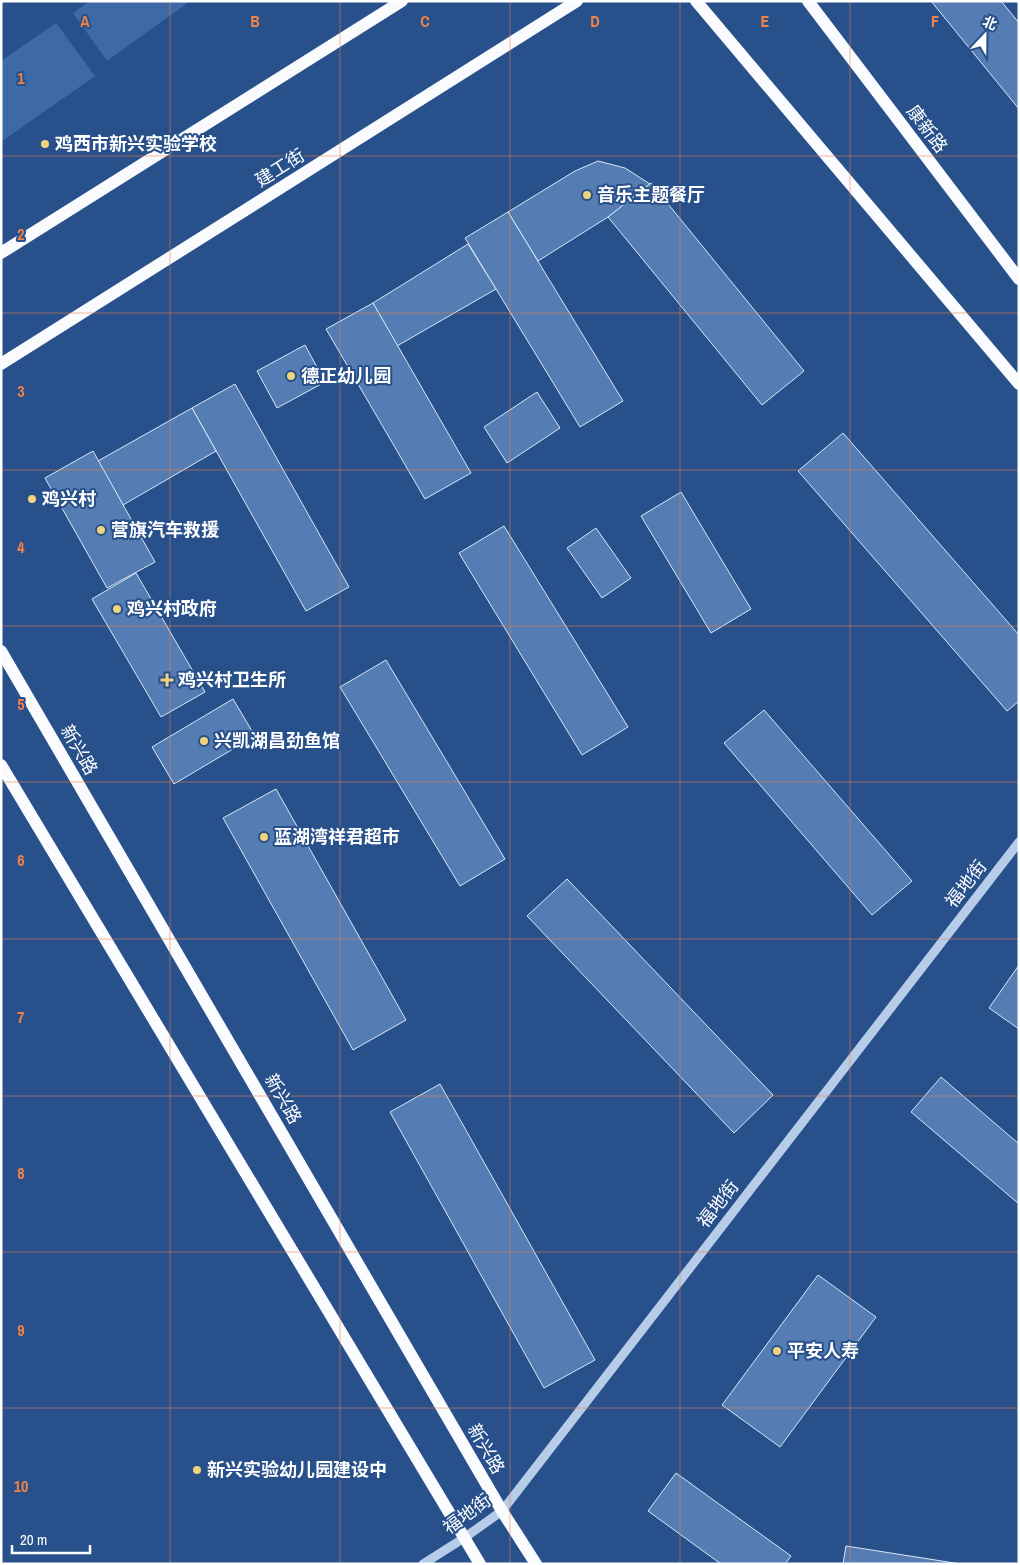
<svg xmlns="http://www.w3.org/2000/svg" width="1020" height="1565" viewBox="0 0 1020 1565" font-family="'Archivo Narrow','Noto Sans SC',sans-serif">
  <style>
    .green { fill: #3d6aa7 }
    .building { fill: #557cb3; stroke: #dbe7f7 }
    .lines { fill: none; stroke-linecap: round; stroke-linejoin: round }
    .minor { stroke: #b7cce9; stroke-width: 9 }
    .major { stroke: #fafbfe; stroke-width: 12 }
    .grid { fill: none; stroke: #ee8249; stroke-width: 1; stroke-opacity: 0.55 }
    .poi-dot { fill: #f1d37d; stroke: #28508b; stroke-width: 2 }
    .labels { text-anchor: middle; stroke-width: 4; stroke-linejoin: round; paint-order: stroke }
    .street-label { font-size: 18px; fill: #fff; stroke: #28508b }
    .poi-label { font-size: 18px; font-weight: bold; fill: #fff; stroke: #28508b; text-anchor: start }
    .grid-label { font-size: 16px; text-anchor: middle; font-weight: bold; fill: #ee8249; stroke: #28508b; stroke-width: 4; stroke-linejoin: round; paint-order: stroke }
  </style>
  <rect width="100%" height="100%" fill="#28508b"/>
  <g class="green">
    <polygon points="90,1 190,1 107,61 73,13"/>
    <polygon points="56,23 95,76 1,142 1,61"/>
  </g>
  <g class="building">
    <polygon points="931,1 1001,1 1019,23 1019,109"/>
    <polygon points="598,161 625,168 650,184 608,217 538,261 508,212 575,171"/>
    <polygon points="651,183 804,371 762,405 608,217"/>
    <polygon points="508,212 623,401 580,427 465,238"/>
    <polygon points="468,244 496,289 397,346 373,303"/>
    <polygon points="373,303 471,473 425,499 326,329"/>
    <polygon points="305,345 325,382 277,408 257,371"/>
    <polygon points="235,384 349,587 306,611 192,408"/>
    <polygon points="537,392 560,428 507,463 484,427"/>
    <polygon points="192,408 216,451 123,505 98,461"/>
    <polygon points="843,433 1019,635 1019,701 1007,711 798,471"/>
    <polygon points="93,451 155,562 107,588 45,478"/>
    <polygon points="681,492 751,609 711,633 641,516"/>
    <polygon points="504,526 628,727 582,755 459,553"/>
    <polygon points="596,528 631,578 602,598 567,548"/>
    <polygon points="136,573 205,692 161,717 92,599"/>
    <polygon points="386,660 505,859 460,886 340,687"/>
    <polygon points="233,699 255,736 174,784 152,747"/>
    <polygon points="764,710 912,881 872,915 724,743"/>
    <polygon points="276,789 406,1020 353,1050 223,818"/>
    <polygon points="567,879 773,1095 734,1133 527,916"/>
    <polygon points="1019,965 1019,1029 989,1008"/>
    <polygon points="941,1077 1019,1144 1019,1204 911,1112"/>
    <polygon points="440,1084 595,1360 544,1388 390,1112"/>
    <polygon points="818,1275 876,1317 780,1447 722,1405"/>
    <polygon points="676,1473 791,1556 785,1564 721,1564 648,1511"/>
    <polygon points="846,1546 961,1564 843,1564"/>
  </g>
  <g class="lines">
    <polyline class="minor" points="423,1564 464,1538 502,1511 1019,842"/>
    <g class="major">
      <polyline points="696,1 1019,384"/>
      <polyline points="808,1 1019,279"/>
      <polyline points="1,253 402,1"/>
      <polyline points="1,364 577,1"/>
      <polyline points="1,651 502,1511 536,1564"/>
      <polyline points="1,765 480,1564"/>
    </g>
  </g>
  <path class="grid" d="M170 1V1564M340 1V1564M510 1V1564M680 1V1564M850 1V1564M1 156H1019M1 313H1019M1 470H1019M1 626H1019M1 782H1019M1 939H1019M1 1096H1019M1 1252H1019M1 1408H1019"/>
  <g class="poi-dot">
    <circle cx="45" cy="144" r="5"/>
    <circle cx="587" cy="195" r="5"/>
    <circle cx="291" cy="376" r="5"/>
    <circle cx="32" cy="499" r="5"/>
    <circle cx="101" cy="530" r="5"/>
    <circle cx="117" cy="609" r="5"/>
    <path d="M164.5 672.5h5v5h5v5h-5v5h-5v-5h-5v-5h5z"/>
    <circle cx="204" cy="741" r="5"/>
    <circle cx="264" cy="837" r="5"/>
    <circle cx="777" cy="1351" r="5"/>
    <circle cx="197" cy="1470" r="5"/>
  </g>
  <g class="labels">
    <g class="street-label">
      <text transform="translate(927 129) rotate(53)" y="6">康新路</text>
      <text transform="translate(280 168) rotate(-32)" y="6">建工街</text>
      <text transform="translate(79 750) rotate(60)" y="6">新兴路</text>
      <text transform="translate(966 884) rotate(-52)" y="6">福地街</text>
      <text transform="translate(283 1099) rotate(60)" y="6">新兴路</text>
      <text transform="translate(718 1204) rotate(-52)" y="6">福地街</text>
      <text transform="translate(486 1449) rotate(60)" y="6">新兴路</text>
      <text transform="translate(467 1514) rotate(-36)" y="6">福地街</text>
    </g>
    <g class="poi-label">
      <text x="55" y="150">鸡西市新兴实验学校</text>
      <text x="597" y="201">音乐主题餐厅</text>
      <text x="301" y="382">德正幼儿园</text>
      <text x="42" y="505">鸡兴村</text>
      <text x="111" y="536">营旗汽车救援</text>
      <text x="127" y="615">鸡兴村政府</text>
      <text x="178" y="686">鸡兴村卫生所</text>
      <text x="214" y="747">兴凯湖昌劲鱼馆</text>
      <text x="274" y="843">蓝湖湾祥君超市</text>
      <text x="787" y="1357">平安人寿</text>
      <text x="207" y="1476">新兴实验幼儿园建设中</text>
    </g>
  </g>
  <g class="grid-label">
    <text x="85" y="27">A</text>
    <text x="255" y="27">B</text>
    <text x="425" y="27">C</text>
    <text x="595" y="27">D</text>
    <text x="765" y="27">E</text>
    <text x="935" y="27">F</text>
    <text x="21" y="84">1</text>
    <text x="21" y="240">2</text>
    <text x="21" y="397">3</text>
    <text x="21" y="553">4</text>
    <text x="21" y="710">5</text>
    <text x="21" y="866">6</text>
    <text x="21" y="1023">7</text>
    <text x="21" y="1179">8</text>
    <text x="21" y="1336">9</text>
    <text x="21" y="1492">10</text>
  </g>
  <rect width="1020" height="1565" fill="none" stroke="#ffffff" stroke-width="5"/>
  <g transform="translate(985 35) rotate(22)" stroke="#28508b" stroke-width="4" paint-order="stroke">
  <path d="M0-4L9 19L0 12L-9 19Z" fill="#ffffff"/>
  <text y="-8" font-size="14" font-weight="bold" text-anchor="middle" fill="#ffffff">北</text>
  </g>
  <path d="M12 1545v8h78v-8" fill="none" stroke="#ffffff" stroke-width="2.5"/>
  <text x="20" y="1545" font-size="15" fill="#ffffff" stroke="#28508b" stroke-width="4" paint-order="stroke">20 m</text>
</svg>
